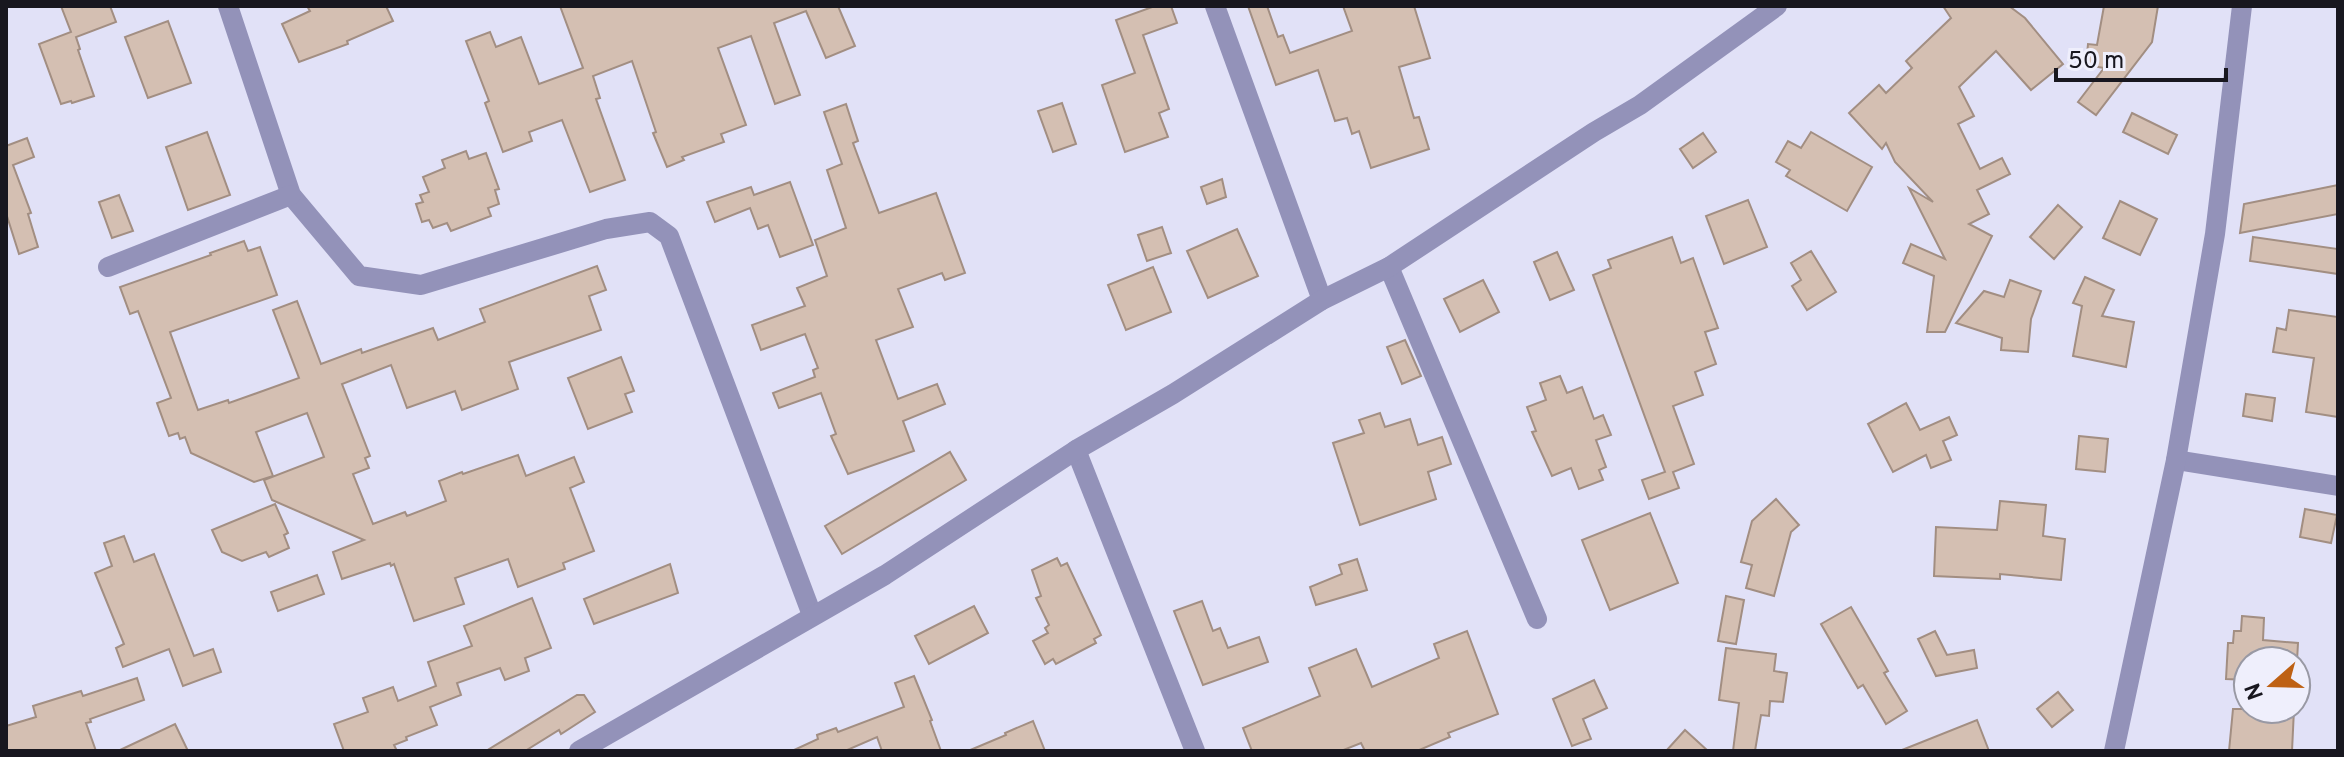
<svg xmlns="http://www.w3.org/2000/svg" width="2344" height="757" viewBox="0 0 2344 757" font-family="Overpass,sans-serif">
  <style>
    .building { fill: #d4bfb2; stroke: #a28e82; stroke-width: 2 }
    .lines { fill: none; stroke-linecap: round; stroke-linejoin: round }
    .minor { stroke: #9392b9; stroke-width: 20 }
    .tertiary { stroke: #9392b9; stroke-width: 20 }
  </style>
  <rect width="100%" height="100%" fill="#e1e1f7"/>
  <g class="building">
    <polygon points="61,6 110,6 116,22 76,37 80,49 78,50 94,96 72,103 71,101 61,104 39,44 71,32"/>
    <polygon points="307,6 386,6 393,21 347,41 348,44 299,62 282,24 310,11"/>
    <polygon points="560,6 838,6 855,46 826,58 806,11 774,23 800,95 775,104 751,36 718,48 746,125 721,134 724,142 682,157 684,160 667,167 653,133 656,132 632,61 593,76 600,98 596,99 625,180 590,192 562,120 529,132 532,141 503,152 485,103 489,101 466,41 490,32 496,47 521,37 539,84 583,68"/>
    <polygon points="1155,6 1171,6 1177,23 1143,35 1169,109 1159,113 1168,137 1125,152 1102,85 1135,73 1116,20"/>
    <polygon points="1248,6 1267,6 1278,37 1283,35 1290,53 1352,31 1343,6 1414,6 1430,58 1399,67 1414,118 1419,117 1429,149 1371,168 1359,131 1352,134 1347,118 1335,121 1318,70 1276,85"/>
    <polygon points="1943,6 2009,6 2025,18 2063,64 2031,90 1996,51 1959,87 1974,116 1958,124 1980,169 2002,158 2010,174 1977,190 1989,214 1969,224 1992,236 1945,332 1927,332 1934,276 1903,263 1911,244 1945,259 1909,188 1933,202 1895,162 1886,143 1882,149 1849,113 1879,85 1886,93 1912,68 1906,61 1951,18"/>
    <polygon points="2104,6 2158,6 2152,42 2096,115 2078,102 2104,68 2086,65 2088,44 2097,45"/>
    <polygon points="168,21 191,83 148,98 125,37"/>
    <polygon points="1062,103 1076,144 1053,152 1038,111"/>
    <polygon points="846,104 858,141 853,143 879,213 936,193 965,273 945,280 942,273 898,289 913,327 876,340 898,399 937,384 945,404 903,421 914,451 848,474 831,436 836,434 821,393 779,408 773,393 815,377 813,370 818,368 805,334 761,350 752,325 805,306 797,288 827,276 815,240 846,228 827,170 842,164 824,112"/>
    <polygon points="2132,113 2177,135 2168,154 2123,132"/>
    <polygon points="207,132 230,195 188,210 166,147"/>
    <polygon points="1811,132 1872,167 1847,211 1786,176 1790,170 1776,162 1788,141 1801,148"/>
    <polygon points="1703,133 1716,152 1693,168 1680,149"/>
    <polygon points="27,138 34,157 13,165 31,213 28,214 38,247 19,254 6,213 6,146"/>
    <polygon points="466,151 469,159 486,153 499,189 495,190 499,204 488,208 491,216 451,231 447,223 433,228 429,220 422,222 416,204 423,202 420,195 429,192 423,177 445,168 442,160"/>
    <polygon points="1222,179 1226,197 1207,204 1201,187"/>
    <polygon points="790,182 813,245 780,257 768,225 758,229 750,208 715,222 707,202 751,187 754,195"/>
    <polygon points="2338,185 2338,214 2240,233 2244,204"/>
    <polygon points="119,195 133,231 112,238 99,202"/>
    <polygon points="1748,200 1767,247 1724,264 1706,216"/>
    <polygon points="2120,201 2157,219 2140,255 2103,238"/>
    <polygon points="2058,205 2082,227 2054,259 2030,237"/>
    <polygon points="1162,227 1171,253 1147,261 1138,235"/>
    <polygon points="1237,229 1258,276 1208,298 1187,251"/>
    <polygon points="1672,237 1681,263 1693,258 1718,328 1705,332 1716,364 1695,372 1703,395 1673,406 1694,464 1673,472 1679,488 1649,499 1642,480 1665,472 1593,275 1611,268 1608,260"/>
    <polygon points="2253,237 2338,249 2338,274 2250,261"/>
    <polygon points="244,241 248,251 260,247 277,295 170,332 198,410 228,400 229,403 299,378 273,310 297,301 321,364 361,349 362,353 433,328 438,340 485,322 480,309 597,266 606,290 589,296 601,330 509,362 518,389 462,410 455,391 407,408 391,365 342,384 370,456 365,458 369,468 353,474 373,524 405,512 407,516 446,501 439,481 462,472 463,474 518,455 526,476 574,457 584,482 570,488 594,551 563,563 565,569 518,587 508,559 455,578 464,604 414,621 394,564 391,566 390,563 342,579 333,552 364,540 272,500 264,480 324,457 307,413 256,432 273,476 254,482 191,453 185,437 180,439 178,433 169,436 157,403 171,398 138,311 130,314 120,287 211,255 210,253"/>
    <polygon points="1811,251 1836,292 1807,310 1792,286 1801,280 1791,263"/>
    <polygon points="1557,252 1574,290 1550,300 1534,262"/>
    <polygon points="1153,267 1171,312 1126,330 1108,285"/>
    <polygon points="2085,277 2114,290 2102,316 2134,322 2126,367 2073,356 2082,306 2073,303"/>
    <polygon points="1483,280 1499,312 1460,332 1444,299"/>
    <polygon points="2010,280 2041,291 2031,319 2028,352 2001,350 2002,338 1956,323 1984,291 2004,297"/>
    <polygon points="2289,310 2338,317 2338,417 2306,412 2314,358 2273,352 2277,328 2286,330"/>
    <polygon points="1405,340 1421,376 1402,384 1387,347"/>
    <polygon points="621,357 634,391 625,394 632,412 588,429 568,378"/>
    <polygon points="1560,376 1567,393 1582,387 1594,419 1603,415 1611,435 1596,440 1606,467 1599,470 1603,480 1579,489 1571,468 1552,476 1532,432 1536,431 1527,407 1546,400 1540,383"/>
    <polygon points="2246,394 2275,398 2272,421 2243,416"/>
    <polygon points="1906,403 1920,430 1949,417 1957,435 1943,441 1951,460 1931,468 1926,455 1893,472 1868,424"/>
    <polygon points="1380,413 1385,427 1410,419 1418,445 1442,437 1451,464 1428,472 1436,499 1360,525 1333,443 1364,433 1359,420"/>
    <polygon points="2079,436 2108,439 2105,472 2076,469"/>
    <polygon points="950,452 966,480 842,554 825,526"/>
    <polygon points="1776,499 1799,525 1791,532 1774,596 1746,588 1752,565 1741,562 1752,521"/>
    <polygon points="2000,501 2046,505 2043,536 2065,539 2061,580 2000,574 2000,579 1934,576 1936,527 1997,530"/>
    <polygon points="275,504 288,533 284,535 289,548 269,557 266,552 242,561 222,552 212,530"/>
    <polygon points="2305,509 2337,515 2331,543 2300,537"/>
    <polygon points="1650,513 1678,583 1610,610 1582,540"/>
    <polygon points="124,536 134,562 154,554 194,656 213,649 221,672 183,686 169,649 123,667 116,648 124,644 95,573 112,566 104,543"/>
    <polygon points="1057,558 1061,566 1067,563 1101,635 1094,639 1096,643 1056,664 1053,659 1045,664 1033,641 1048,633 1045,628 1049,625 1036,598 1041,596 1032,570"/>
    <polygon points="1357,559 1367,590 1316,605 1310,587 1342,574 1339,565"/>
    <polygon points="670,564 678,593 594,624 584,599"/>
    <polygon points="317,575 324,594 278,611 271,592"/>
    <polygon points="1726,596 1744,600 1736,644 1718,641"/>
    <polygon points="532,598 551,648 525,658 529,671 505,680 500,668 457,683 461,695 430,707 437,725 406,737 407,740 394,745 397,751 344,751 334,724 368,712 363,698 393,687 398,701 436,686 428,662 472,646 464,626"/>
    <polygon points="1202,601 1213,631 1220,628 1228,648 1259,637 1268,662 1203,685 1174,611"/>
    <polygon points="974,606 988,633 929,664 915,636"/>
    <polygon points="1851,607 1888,671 1884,673 1907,711 1886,724 1863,685 1858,688 1821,624"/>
    <polygon points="2242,616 2264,618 2263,640 2298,643 2297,661 2248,661 2248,680 2226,679 2228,643 2233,643 2234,631 2241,631"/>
    <polygon points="1467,631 1498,714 1448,733 1450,737 1417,751 1365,751 1361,743 1341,751 1252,751 1243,728 1320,696 1309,668 1356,649 1372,687 1439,658 1434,644"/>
    <polygon points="1935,631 1947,655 1974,650 1977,668 1936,676 1918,639"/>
    <polygon points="1726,648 1776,654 1774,671 1787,673 1783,702 1770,701 1769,716 1761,715 1755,751 1733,751 1739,703 1719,700"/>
    <polygon points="914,676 932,720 930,721 941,751 882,751 877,737 845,751 792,751 818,739 817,735 836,728 838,732 904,707 895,683"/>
    <polygon points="137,678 144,700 90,719 91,722 86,723 96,751 6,751 6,726 36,717 33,706 81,691 83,696"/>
    <polygon points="1594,680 1607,708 1583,719 1591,739 1572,746 1553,699"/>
    <polygon points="2058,692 2073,710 2052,727 2037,709"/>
    <polygon points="577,695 584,695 595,712 561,734 559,730 525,751 486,751"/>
    <polygon points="2233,709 2294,709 2292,751 2229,751"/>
    <polygon points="1977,720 1989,751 1902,751 1902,750"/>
    <polygon points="1033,721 1045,751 968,751 1006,735 1005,733"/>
    <polygon points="175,724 188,751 118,751"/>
    <polygon points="1685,730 1708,751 1666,751"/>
  </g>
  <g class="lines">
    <g class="minor">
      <polyline points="228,6 291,195 359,276 421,285 606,229 650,222 669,236 812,615"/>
      <polyline points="1215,6 1322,300"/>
      <polyline points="108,267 291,195"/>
      <polyline points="1389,267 1537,619"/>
      <polyline points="1076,450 1195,751"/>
      <polyline points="2176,460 2338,486"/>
    </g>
    <g class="tertiary">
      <polyline points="579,751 885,575 1076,450 1173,394 1322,300 1389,267 1594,132 1640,105 1777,6"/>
      <polyline points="2114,751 2176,460 2215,234 2242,6"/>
    </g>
  </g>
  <rect width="2344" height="757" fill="none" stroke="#18171f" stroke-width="16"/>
  <g transform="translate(2272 685) rotate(250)"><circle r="38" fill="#efeffc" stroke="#9999a4" stroke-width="2"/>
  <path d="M0-6L14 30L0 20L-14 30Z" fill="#be6114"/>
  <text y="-12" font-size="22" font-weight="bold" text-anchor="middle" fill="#18171f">N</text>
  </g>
  <path d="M2056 68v12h170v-12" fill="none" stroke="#18171f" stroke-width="4"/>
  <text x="2068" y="68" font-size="24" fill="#18171f" stroke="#efeffc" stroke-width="6" paint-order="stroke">50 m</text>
</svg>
